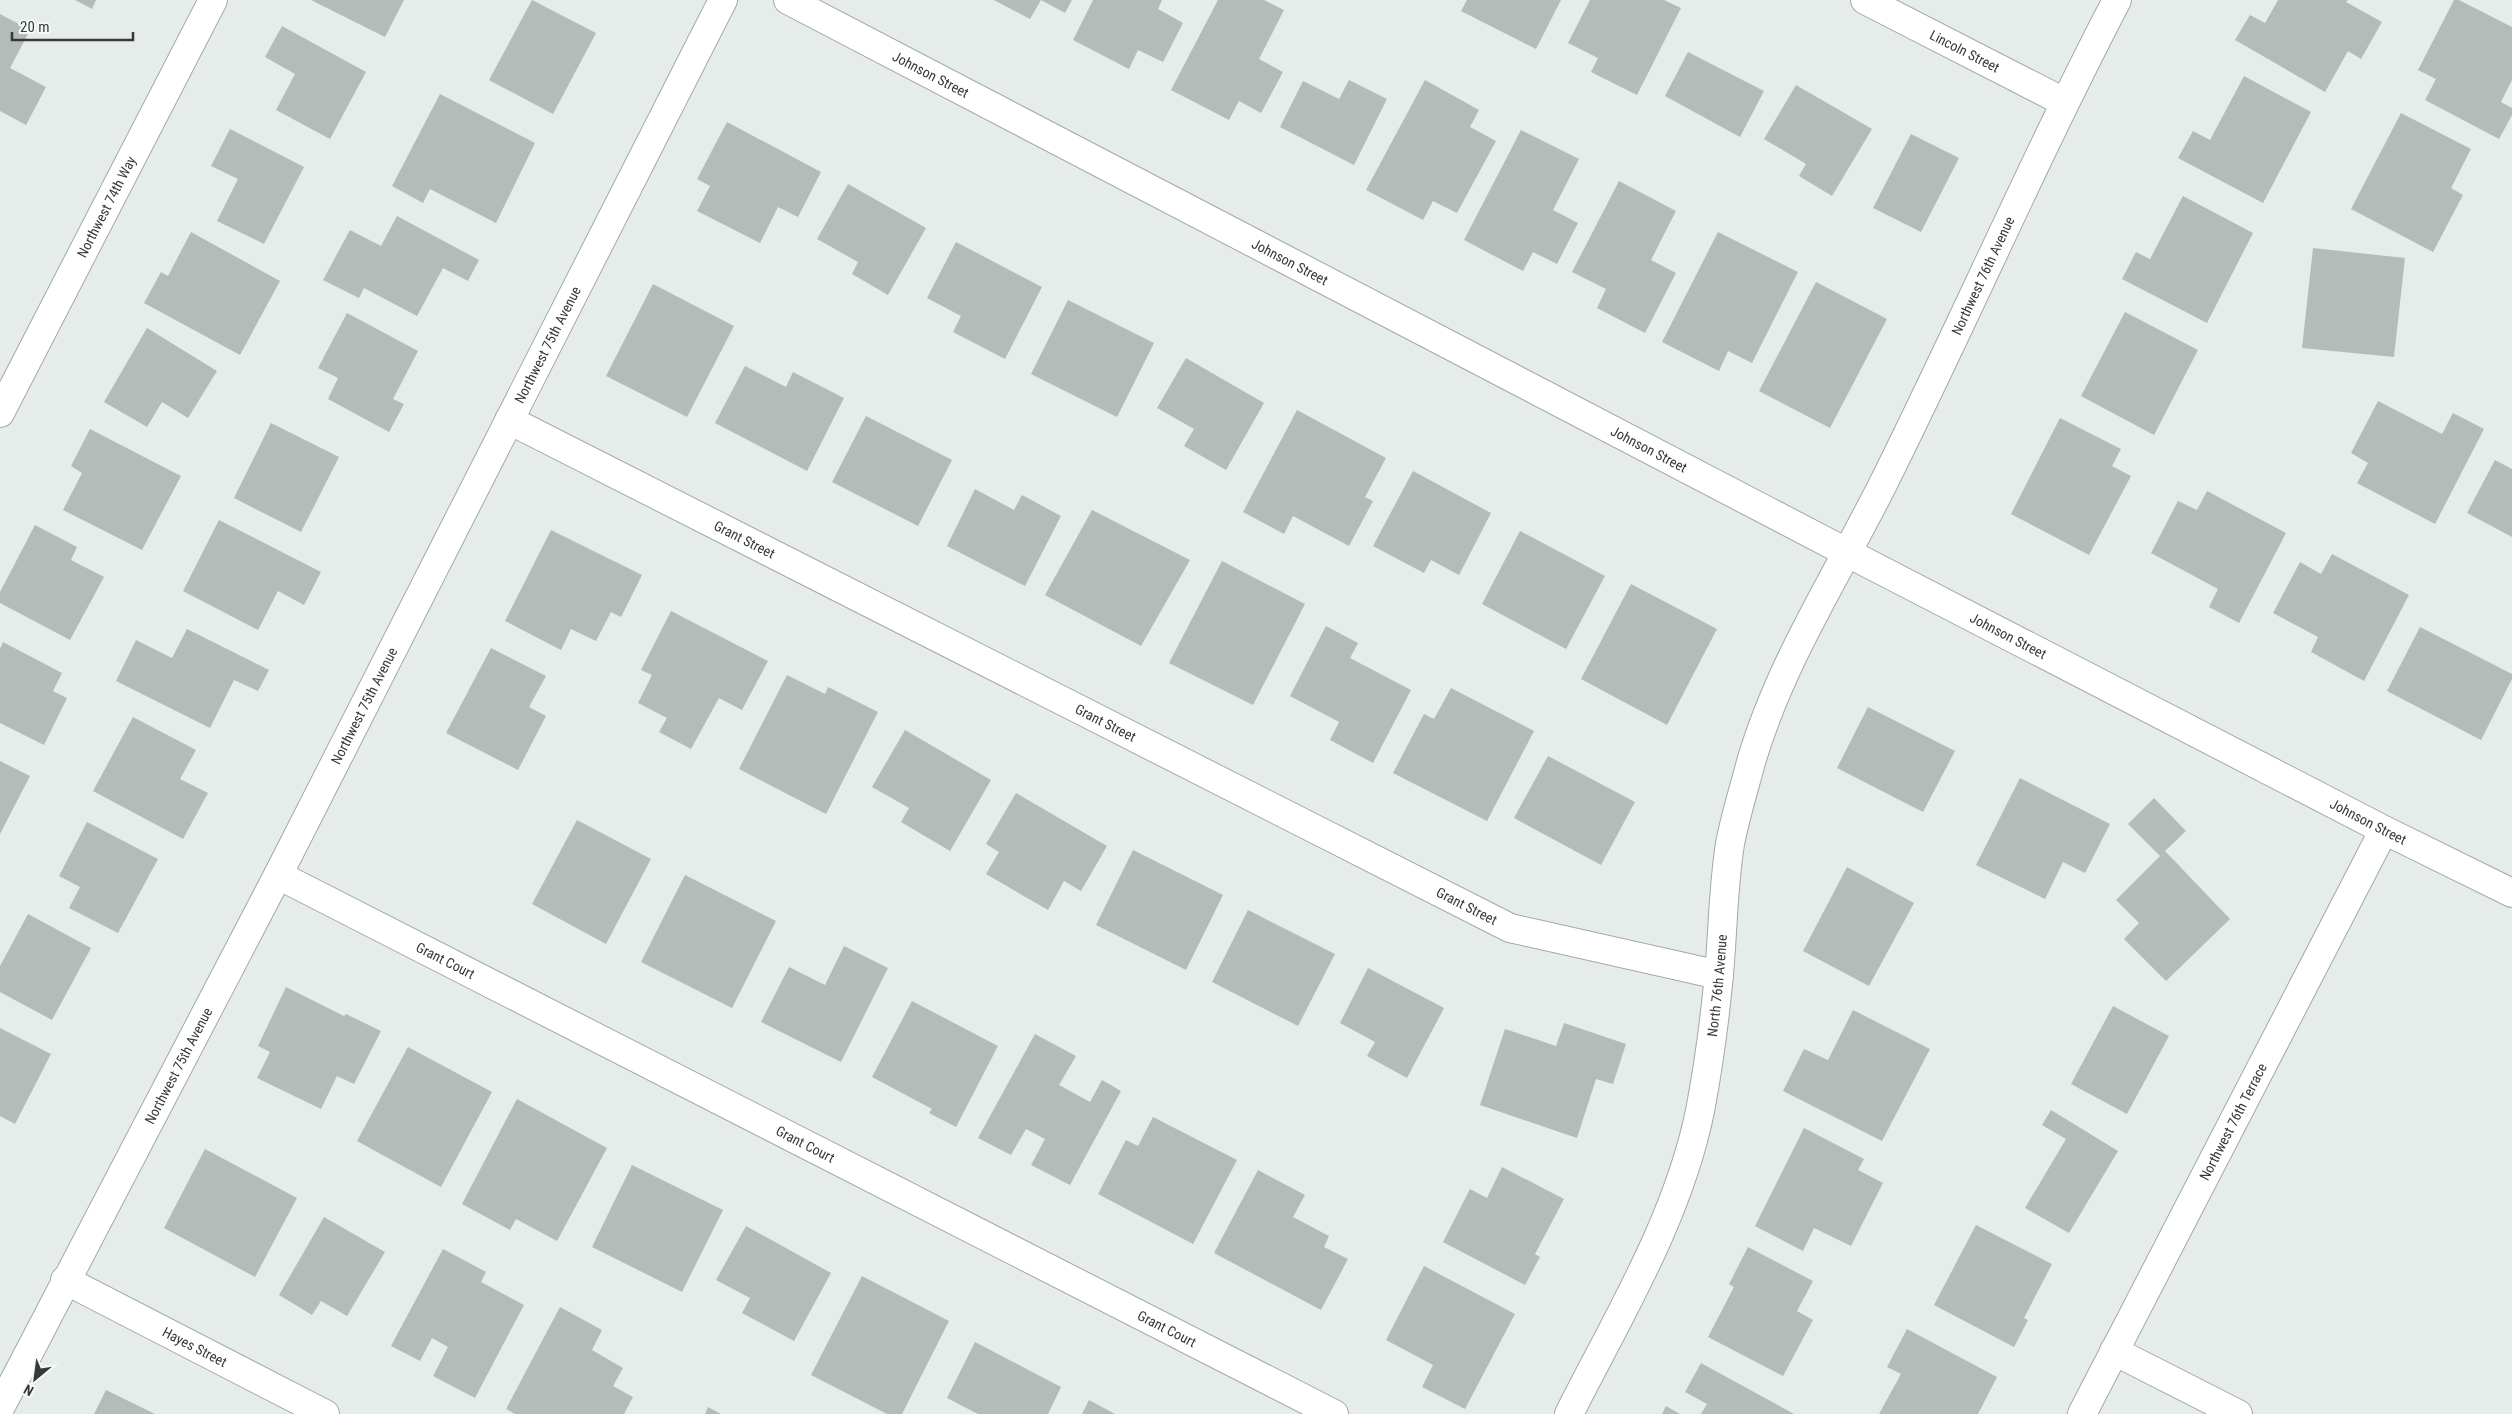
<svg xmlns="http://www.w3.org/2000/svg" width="2512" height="1414" viewBox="0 0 2512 1414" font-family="'Roboto Condensed',sans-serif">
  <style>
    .building { fill: #b5bbb8 }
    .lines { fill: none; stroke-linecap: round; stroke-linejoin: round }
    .minor-casing { stroke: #a3a9a6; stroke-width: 30 }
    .minor { stroke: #fff; stroke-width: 28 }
    .labels { text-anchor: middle; stroke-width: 4.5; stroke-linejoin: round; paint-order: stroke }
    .street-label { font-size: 14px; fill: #373938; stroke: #f3faf6 }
  </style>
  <rect width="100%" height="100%" fill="#e6ece9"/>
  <g class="building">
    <polygon points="75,0 96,0 92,9"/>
    <polygon points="311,0 404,0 385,37"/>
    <polygon points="532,0 596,33 553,114 489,80"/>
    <polygon points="994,0 1072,0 1065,13 1041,0 1030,19"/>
    <polygon points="1093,0 1162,0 1158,9 1183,23 1163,62 1138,50 1129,69 1073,40"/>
    <polygon points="1218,0 1264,0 1284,10 1259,59 1283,72 1261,113 1239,101 1229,120 1171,90"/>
    <polygon points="1467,0 1561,0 1536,49 1461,11"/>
    <polygon points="1590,0 1664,0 1681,8 1637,95 1591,72 1598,58 1568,43"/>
    <polygon points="2278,0 2348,0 2346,2 2382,22 2361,59 2348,51 2325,92 2235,40 2250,15 2265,23"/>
    <polygon points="2454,0 2459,0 2512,27 2512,80 2501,102 2512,108 2512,115 2499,139 2425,100 2436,79 2418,70"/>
    <polygon points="0,14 30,30 10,68 46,87 26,125 0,111"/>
    <polygon points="282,26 366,72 330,139 276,110 295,74 265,57"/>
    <polygon points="1688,52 1764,91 1740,137 1665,96"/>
    <polygon points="2244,76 2311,112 2263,203 2178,158 2193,131 2210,140"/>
    <polygon points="1349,80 1387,99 1354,165 1280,127 1303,81 1339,99"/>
    <polygon points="1425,80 1479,110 1470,127 1496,141 1457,213 1433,201 1423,220 1366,190"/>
    <polygon points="1796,85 1872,129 1832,196 1799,176 1806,164 1764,139"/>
    <polygon points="440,94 535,143 496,223 430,189 423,203 392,186"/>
    <polygon points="2401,113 2471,149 2451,188 2463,195 2433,252 2351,209"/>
    <polygon points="727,122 821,172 798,217 778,207 760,243 697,211 710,186 697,179"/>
    <polygon points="230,129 304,167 264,244 217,221 238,179 211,166"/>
    <polygon points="1521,130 1579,159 1553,210 1578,223 1557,264 1533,252 1523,271 1464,240"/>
    <polygon points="1911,134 1959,158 1921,232 1873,208"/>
    <polygon points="1619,181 1676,211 1651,260 1676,273 1645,333 1597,308 1606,289 1572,272"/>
    <polygon points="848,184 926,228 888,295 852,274 858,262 817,239"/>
    <polygon points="2183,196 2253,233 2207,323 2122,279 2136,252 2150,259"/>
    <polygon points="397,216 479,260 468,281 443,268 417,316 364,288 359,298 323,280 350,230 381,246"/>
    <polygon points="191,232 280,281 240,355 144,303 161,272 168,276"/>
    <polygon points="1718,232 1798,272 1752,363 1728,351 1719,371 1662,342"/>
    <polygon points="956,242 1042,287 1005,359 953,332 961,316 927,298"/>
    <polygon points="2313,248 2405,258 2394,357 2302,348"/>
    <polygon points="1816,282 1887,319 1830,428 1759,391"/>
    <polygon points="653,284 734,326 687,417 606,376"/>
    <polygon points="1068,300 1154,343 1117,417 1031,374"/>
    <polygon points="2125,312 2198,350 2154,435 2081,396"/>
    <polygon points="347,313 418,351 393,399 404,404 389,432 328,399 338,378 318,368"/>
    <polygon points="147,328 217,371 188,418 162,402 147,427 104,402"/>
    <polygon points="1186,358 1264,403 1226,470 1184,446 1194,429 1157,408"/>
    <polygon points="745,366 786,387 793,372 844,398 807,471 715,423"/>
    <polygon points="2378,401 2442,434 2453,413 2484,429 2435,524 2357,483 2368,463 2351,453"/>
    <polygon points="1297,410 1386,458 1365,497 1373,501 1349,546 1293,516 1284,534 1243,512"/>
    <polygon points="866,416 952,460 918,526 832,482"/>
    <polygon points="2060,418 2121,449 2112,466 2131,476 2089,555 2011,514"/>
    <polygon points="271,423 339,457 301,532 234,498"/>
    <polygon points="90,429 181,476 142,550 63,510 82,473 71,466"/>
    <polygon points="2495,460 2512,469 2512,537 2467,513"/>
    <polygon points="1413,471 1491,513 1459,575 1431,560 1424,573 1373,546"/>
    <polygon points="975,489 1014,510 1022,495 1061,516 1025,586 947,546"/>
    <polygon points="2207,491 2286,533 2239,623 2209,607 2218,589 2151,553 2178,501 2197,510"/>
    <polygon points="1092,510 1190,560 1141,646 1045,595"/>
    <polygon points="219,520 321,572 304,605 278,591 258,630 183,591"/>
    <polygon points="35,525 77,547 71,560 104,577 70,640 0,603 0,592"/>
    <polygon points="551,530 642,575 621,617 611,612 596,641 571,629 561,650 505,621"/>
    <polygon points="1520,531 1605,576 1566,649 1482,604"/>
    <polygon points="2332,554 2409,595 2364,681 2311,652 2318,637 2273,613 2300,562 2321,574"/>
    <polygon points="1222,561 1305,604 1253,705 1169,663"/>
    <polygon points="1631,584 1717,629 1667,725 1581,679"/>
    <polygon points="671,611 768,661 742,710 719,698 691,749 659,732 667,718 638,703 652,675 641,670"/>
    <polygon points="1326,626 1358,643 1350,658 1411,690 1373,763 1330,740 1339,722 1290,696"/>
    <polygon points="2420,627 2512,674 2512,679 2481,740 2387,691"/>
    <polygon points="187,629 269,670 258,691 234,680 210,728 116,681 136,640 172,658"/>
    <polygon points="3,642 62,673 53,691 67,698 44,745 0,723 0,649"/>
    <polygon points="491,648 546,676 529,707 546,716 518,770 446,733"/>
    <polygon points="787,675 825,694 828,687 878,712 826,814 739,769"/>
    <polygon points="1451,688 1534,731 1487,821 1393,773 1424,714 1434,719"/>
    <polygon points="1868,707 1955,751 1923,812 1837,768"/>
    <polygon points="133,717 196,750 180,779 208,793 183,839 93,791"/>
    <polygon points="905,730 991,780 950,851 901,822 909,808 872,787"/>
    <polygon points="1548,756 1635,802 1601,865 1514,818"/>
    <polygon points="0,761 30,776 0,834"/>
    <polygon points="2020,778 2110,824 2085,873 2063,862 2045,899 1976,865"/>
    <polygon points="1016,793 1107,846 1081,891 1064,881 1048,910 986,874 999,852 986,844"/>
    <polygon points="2154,798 2186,831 2165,851 2230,919 2166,981 2124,939 2139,923 2116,900 2160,856 2128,824"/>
    <polygon points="577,820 651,859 606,944 532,904"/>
    <polygon points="87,822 158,859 118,933 69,908 80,887 59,876"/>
    <polygon points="1133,850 1223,895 1186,970 1096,925"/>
    <polygon points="1847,867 1914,903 1869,986 1803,951"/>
    <polygon points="685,875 776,921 732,1008 641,962"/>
    <polygon points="1248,910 1335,954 1298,1026 1212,982"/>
    <polygon points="28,914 91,948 52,1020 0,992 0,966"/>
    <polygon points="844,946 888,968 841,1062 761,1022 789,967 825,985"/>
    <polygon points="1368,968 1444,1008 1407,1078 1367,1056 1375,1042 1340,1023"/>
    <polygon points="286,987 344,1016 346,1014 381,1031 354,1084 337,1076 321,1109 257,1078 270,1052 258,1046"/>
    <polygon points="912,1001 998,1046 956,1127 929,1113 932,1109 872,1077"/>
    <polygon points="2113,1006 2169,1036 2127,1114 2071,1084"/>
    <polygon points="1853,1010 1930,1049 1882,1141 1783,1091 1804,1049 1828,1060"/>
    <polygon points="1564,1023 1626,1044 1613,1084 1596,1079 1577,1138 1480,1105 1505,1029 1556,1046"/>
    <polygon points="0,1028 51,1054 15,1124 0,1116"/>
    <polygon points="1035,1034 1076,1056 1059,1085 1090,1102 1102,1080 1121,1091 1070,1185 1031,1165 1045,1139 1026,1129 1011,1155 978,1138"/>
    <polygon points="408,1047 492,1092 441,1187 357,1141"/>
    <polygon points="517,1099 607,1148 557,1241 516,1219 510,1230 462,1204"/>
    <polygon points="2051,1110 2118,1151 2069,1233 2025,1208 2066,1139 2042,1125"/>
    <polygon points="1153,1117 1237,1160 1193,1244 1098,1194 1126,1140 1138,1146"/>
    <polygon points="1804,1128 1864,1159 1858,1170 1883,1183 1851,1246 1814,1228 1803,1251 1755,1226"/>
    <polygon points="205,1149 297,1198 255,1277 164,1228"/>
    <polygon points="632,1165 723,1210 682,1292 592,1247"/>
    <polygon points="1502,1167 1564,1199 1535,1254 1540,1257 1525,1285 1443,1242 1470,1189 1487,1198"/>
    <polygon points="1258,1170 1305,1195 1293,1217 1329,1236 1324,1247 1348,1259 1321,1310 1214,1253"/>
    <polygon points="324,1217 385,1252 347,1316 321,1301 312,1315 279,1295"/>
    <polygon points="1976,1225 2052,1264 2024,1318 2028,1320 2014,1347 1934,1305"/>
    <polygon points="746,1226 831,1273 794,1341 742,1313 750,1298 716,1280"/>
    <polygon points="1748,1247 1813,1281 1797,1311 1813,1320 1783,1376 1708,1337 1734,1287 1729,1284"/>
    <polygon points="443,1249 486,1272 481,1282 524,1305 475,1398 433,1376 448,1347 432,1338 420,1361 391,1346"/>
    <polygon points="1424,1266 1515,1314 1465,1409 1422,1387 1433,1365 1386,1340"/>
    <polygon points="862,1276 949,1321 902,1414 887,1414 811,1375"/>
    <polygon points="560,1307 602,1330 592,1350 623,1368 613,1386 633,1397 624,1414 515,1414 506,1409"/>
    <polygon points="1907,1329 1997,1377 1978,1414 1879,1414 1901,1374 1887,1367"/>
    <polygon points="975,1342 1061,1387 1048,1414 978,1414 947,1398"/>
    <polygon points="1701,1363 1794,1414 1701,1414 1707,1404 1685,1392"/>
    <polygon points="106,1390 155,1414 94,1414"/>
    <polygon points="1089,1400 1115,1414 1082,1414"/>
    <polygon points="1666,1406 1680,1414 1662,1414"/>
    <polygon points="708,1407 721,1414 705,1414"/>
  </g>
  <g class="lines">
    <defs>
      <g id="minor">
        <path id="s1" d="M788 0 1846 552 2384 830 2512 893"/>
        <path id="s2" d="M1865 0 2064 102"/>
        <path id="s3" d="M0 413 213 0"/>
        <path id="s4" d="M509 420 1510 928 1719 975"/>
        <path id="s5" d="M278 875 1334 1414"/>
        <path id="s6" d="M65 1280 325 1414"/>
        <polyline points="2114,1351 2238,1414"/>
        <path id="s7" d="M0 1408 278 875 723 0"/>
        <path id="s8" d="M1569 1414C1618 1317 1678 1219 1700 1111 1708 1069 1715 1017 1719 974 1723 931 1723 887 1730 844 1735 817 1744 789 1751 762 1780 663 1837 576 1883 484 1963 324 2034 159 2117 0"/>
        <path id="s9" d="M2082 1414 2384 830"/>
      </g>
    </defs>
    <use href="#minor" class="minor-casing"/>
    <use href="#minor" class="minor"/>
  </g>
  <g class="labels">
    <g class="street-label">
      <text dy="5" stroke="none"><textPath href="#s2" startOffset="112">Lincoln Street</textPath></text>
      <text dy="5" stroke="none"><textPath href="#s1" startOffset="161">Johnson Street</textPath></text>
      <text dy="5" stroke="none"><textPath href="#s3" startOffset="232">Northwest 74th Way</textPath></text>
      <text dy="5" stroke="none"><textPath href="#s1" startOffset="566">Johnson Street</textPath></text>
      <text dy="5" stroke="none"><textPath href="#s8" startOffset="1224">Northwest 76th Avenue</textPath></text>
      <text dy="5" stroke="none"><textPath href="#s7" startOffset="1196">Northwest 75th Avenue</textPath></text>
      <text dy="5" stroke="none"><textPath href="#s1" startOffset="971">Johnson Street</textPath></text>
      <text dy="5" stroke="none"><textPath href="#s4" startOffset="264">Grant Street</textPath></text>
      <text dy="5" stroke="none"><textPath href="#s1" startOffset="1376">Johnson Street</textPath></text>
      <text dy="5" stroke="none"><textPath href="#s7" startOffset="791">Northwest 75th Avenue</textPath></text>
      <text dy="5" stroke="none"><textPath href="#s4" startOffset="669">Grant Street</textPath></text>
      <text dy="5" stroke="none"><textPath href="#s1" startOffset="1781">Johnson Street</textPath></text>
      <text dy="5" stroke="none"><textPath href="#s4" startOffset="1074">Grant Street</textPath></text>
      <text dy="5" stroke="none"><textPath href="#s5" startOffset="188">Grant Court</textPath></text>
      <text dy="5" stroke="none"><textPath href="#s8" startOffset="458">North 76th Avenue</textPath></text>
      <text dy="5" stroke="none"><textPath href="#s7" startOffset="386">Northwest 75th Avenue</textPath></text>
      <text dy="5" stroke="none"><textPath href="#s9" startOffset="329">Northwest 76th Terrace</textPath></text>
      <text dy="5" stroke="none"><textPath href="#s5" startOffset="592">Grant Court</textPath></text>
      <text dy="5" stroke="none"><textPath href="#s5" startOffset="998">Grant Court</textPath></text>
      <text dy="5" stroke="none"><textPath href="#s6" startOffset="146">Hayes Street</textPath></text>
    </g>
  </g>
  <g transform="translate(35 1379) rotate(209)" stroke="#f3faf6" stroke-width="4" paint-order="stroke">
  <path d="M0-4L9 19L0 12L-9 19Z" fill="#373938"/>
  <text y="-8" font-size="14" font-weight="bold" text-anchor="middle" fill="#373938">N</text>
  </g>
  <path d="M12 32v8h121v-8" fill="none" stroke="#373938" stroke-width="2.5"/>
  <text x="20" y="32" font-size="15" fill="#373938" stroke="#f3faf6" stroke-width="4" paint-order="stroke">20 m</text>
</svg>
